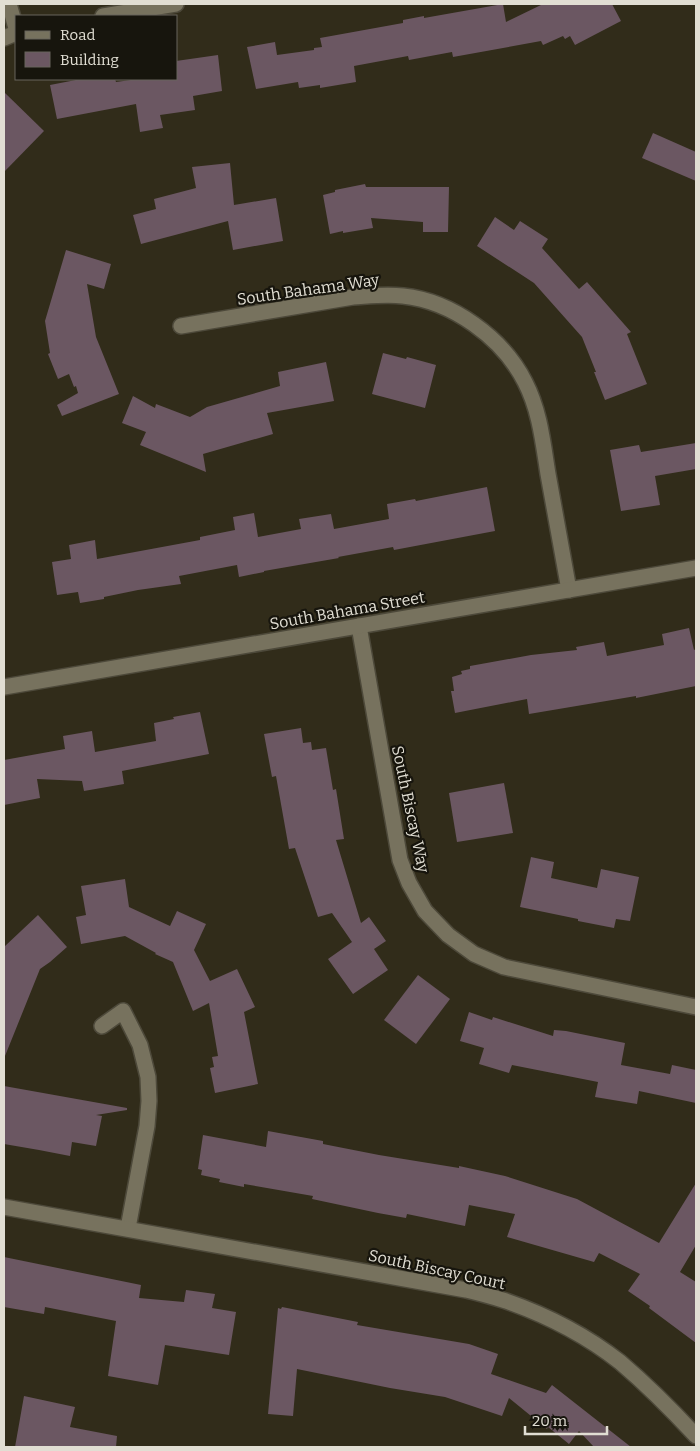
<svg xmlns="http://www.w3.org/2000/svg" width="700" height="1451" viewBox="0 0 700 1451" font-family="Bitter,serif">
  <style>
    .building { fill: #6b5762 }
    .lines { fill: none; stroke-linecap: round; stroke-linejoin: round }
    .street-casing { stroke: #4d493a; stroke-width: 18 }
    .street { stroke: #77725e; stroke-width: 15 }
    .labels { text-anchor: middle; stroke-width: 4.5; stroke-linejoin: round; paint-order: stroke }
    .street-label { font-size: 16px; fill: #e1ded3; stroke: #17150d }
  </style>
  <rect width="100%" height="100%" fill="#312c1a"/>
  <g class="building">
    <polygon points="503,4 506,22 543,4 612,4 621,21 575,45 570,36 565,39 563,36 543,45 541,41 453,57 452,52 409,60 408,56 354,66 356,82 320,88 320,85 299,88 298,82 256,89 247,47 275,42 277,55 314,50 314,48 322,47 320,38 403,23 403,20 424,16 424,18"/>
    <polygon points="218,55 222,91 193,96 195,110 160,115 163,128 140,132 136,104 57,119 50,85 81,79 115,79 116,82 138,79 176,79 176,61"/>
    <polygon points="4,92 44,131 4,172"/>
    <polygon points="653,133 696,152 696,181 642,158"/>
    <polygon points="230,163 234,205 276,198 283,241 233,250 228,221 141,244 133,215 156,209 154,199 196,188 192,167"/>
    <polygon points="365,184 366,187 449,187 448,232 423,232 423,222 371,218 373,228 343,233 343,231 330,234 323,195 335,192 335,190"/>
    <polygon points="495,217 514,230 520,221 548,239 542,248 579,289 587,282 631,332 627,334 647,384 605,400 594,372 596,372 582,337 534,283 477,246"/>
    <polygon points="66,250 111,264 104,289 87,284 96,337 119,394 62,416 57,405 78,393 76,386 74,387 69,374 58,379 48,354 50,353 45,321"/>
    <polygon points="383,353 406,359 407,357 436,365 425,408 372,394"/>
    <polygon points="326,362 334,401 267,413 273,434 203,454 206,472 140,445 146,432 122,423 133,396 155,408 156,404 190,417 207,407 280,386 278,372"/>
    <polygon points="696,443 696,469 655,476 660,505 621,511 610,450 639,445 641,452"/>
    <polygon points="487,487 495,531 394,550 393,547 338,557 339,558 264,571 264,572 239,577 237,565 179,576 181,584 138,590 104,597 104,599 80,603 78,592 57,595 52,562 71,559 69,545 95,540 97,559 200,540 200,537 235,530 233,517 254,513 258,537 301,529 299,519 331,514 334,529 389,519 387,504 415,499 416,501"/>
    <polygon points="689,628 694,650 696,649 696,686 636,698 636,696 529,714 527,699 455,713 451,691 454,691 452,677 462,674 461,671 470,669 470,666 531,655 577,650 576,647 604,642 607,656 664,645 662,634"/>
    <polygon points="200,712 209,754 122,771 124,784 84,791 82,781 37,779 40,798 4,805 4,760 65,749 63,736 92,731 95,752 156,741 154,723 174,719 173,717"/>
    <polygon points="301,728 303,743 311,742 312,750 326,748 333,790 336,789 344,839 336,840 361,923 369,917 386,941 374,949 388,970 353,994 328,959 352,942 332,913 318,917 295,848 289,849 276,776 272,777 264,734"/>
    <polygon points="504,783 513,833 457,842 449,793"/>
    <polygon points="531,857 554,862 551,878 597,888 601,869 639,877 630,921 616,919 614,928 578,921 578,919 520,907"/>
    <polygon points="125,879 129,907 170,926 177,911 206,924 194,950 210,981 237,969 255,1007 244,1012 258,1084 215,1093 210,1068 214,1067 212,1057 218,1056 209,1003 193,1011 173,962 155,954 156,953 125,936 81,944 76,917 86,915 81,886"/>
    <polygon points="38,915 67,947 50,962 40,969 5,1056 4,1055 4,947"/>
    <polygon points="418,975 450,999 416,1044 384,1020"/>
    <polygon points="469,1012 492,1020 493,1017 553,1036 554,1030 566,1031 625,1043 621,1065 670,1074 672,1065 696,1070 696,1103 639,1091 637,1104 595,1097 598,1082 512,1065 509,1073 479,1064 484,1048 460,1041"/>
    <polygon points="4,1086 127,1108 127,1110 96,1115 102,1116 96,1146 72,1142 70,1156 39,1150 4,1144"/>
    <polygon points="268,1131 323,1141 323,1144 379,1155 459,1168 459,1166 505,1176 577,1199 659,1243 696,1183 696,1245 680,1272 696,1282 696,1343 649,1308 650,1306 628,1291 640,1274 599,1253 594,1262 507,1237 515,1214 469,1205 465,1226 407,1214 406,1218 378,1213 312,1199 313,1196 244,1184 244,1187 219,1182 220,1179 201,1175 202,1170 198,1169 203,1135 266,1147"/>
    <polygon points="4,1257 141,1285 139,1298 184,1302 186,1290 215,1294 212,1308 236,1312 229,1355 165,1345 158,1385 108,1376 116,1321 45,1307 44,1314 4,1307"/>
    <polygon points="282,1307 358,1322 357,1325 469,1344 498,1354 491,1374 546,1393 552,1385 631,1447 594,1447 579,1431 569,1444 548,1427 547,1429 509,1398 502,1416 445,1397 390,1388 297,1369 293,1416 268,1414 278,1308 281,1309"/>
    <polygon points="24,1396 75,1407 70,1427 117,1436 116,1447 15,1447"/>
  </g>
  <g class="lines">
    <defs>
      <g id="street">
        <polyline points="9,4 16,28"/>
        <polyline points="103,16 176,4"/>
        <polyline points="4,38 16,33"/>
        <path d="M181 326 353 297C370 296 386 294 403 296 452 301 503 338 525 382 540 411 543 443 548 474 555 513 562 551 569 590"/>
        <polyline points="359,626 400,860 409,883 425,911 448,935 474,954 504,967 696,1007"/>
        <polyline points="4,687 696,568"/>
        <polyline points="102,1026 123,1011 140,1045 148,1077 149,1101 147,1126 128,1228"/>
        <path d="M4 1207 466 1290C479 1293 493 1297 506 1301 546 1315 587 1336 620 1362 647 1385 672 1410 696 1436"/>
      </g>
    </defs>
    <use href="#street" class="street-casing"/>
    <use href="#street" class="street"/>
  </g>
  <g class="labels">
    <g class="street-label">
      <text transform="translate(308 289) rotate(-8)" y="6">South Bahama Way</text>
      <text transform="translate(347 610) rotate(-10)" y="6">South Bahama Street</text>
      <text transform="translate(411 809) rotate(78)" y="6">South Biscay Way</text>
      <text transform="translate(437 1269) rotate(12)" y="6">South Biscay Court</text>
    </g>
  </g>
  <rect width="700" height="1451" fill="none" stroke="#e1ded3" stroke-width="10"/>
  <rect x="15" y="15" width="162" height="65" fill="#17150d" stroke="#68655c"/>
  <rect x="25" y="31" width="25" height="8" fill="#77725e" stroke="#68655c"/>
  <text x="60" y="40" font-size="15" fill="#e1ded3">Road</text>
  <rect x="25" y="52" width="25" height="15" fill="#6b5762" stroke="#68655c"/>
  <text x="60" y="65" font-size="15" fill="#e1ded3">Building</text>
  <path d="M525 1426v8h82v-8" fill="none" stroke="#e1ded3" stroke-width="2.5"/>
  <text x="532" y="1426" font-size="15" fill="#e1ded3" stroke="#17150d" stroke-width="4" paint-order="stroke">20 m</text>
</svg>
